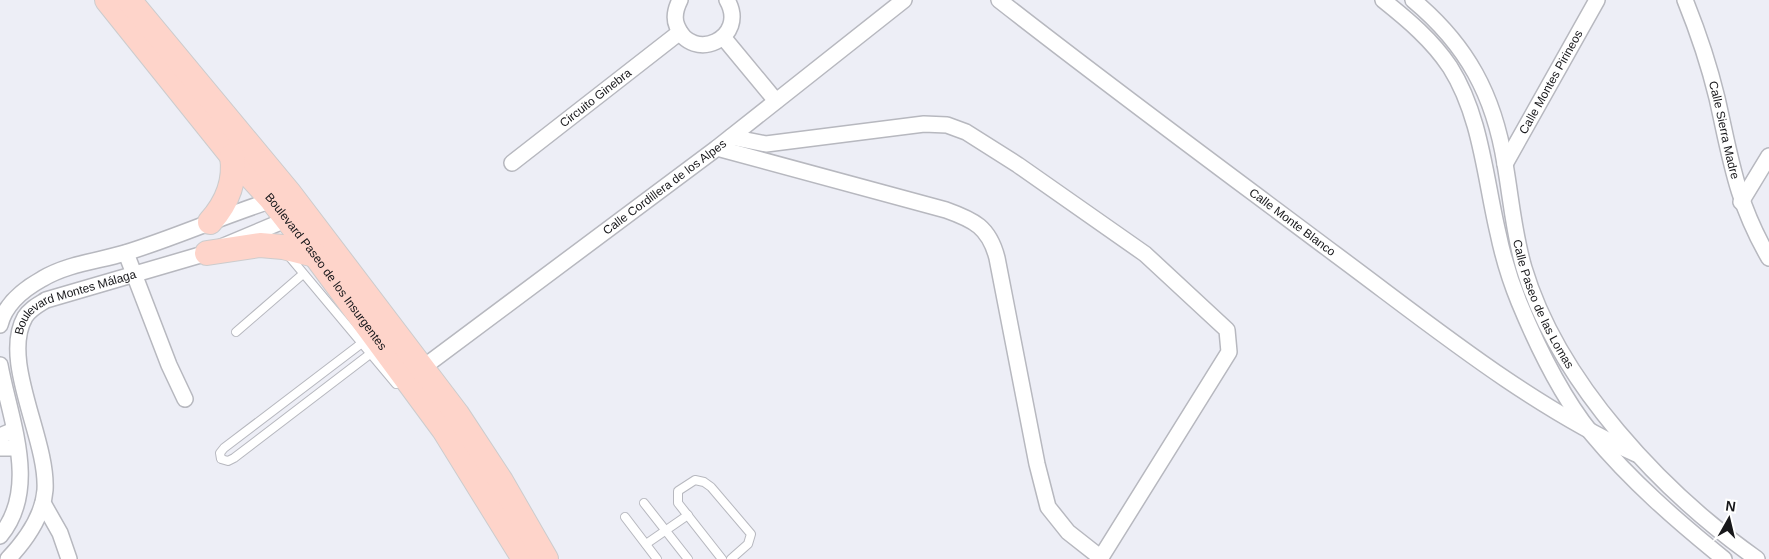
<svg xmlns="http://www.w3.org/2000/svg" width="1769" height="559" viewBox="0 0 1769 559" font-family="Arial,sans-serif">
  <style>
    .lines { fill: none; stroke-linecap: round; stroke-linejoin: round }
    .lane-casing { stroke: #b7b8bf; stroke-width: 10 }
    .street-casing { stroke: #b7b8bf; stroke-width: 18 }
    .primary-casing { stroke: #cccccd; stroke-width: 26 }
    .lane { stroke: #fff; stroke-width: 8 }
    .street { stroke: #fff; stroke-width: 15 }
    .primary { stroke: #fed4ca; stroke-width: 24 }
    .labels { text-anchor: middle; stroke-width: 4.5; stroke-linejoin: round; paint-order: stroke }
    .street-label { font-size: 12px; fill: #17171a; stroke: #fff }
  </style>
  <rect width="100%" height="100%" fill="#edeef6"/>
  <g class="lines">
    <defs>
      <g id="lane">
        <polyline points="288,255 396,384"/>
        <polyline points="236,332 303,274"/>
        <polyline points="362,343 224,448 220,453 221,459 228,461 234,458 370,354"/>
        <polyline points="644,503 688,559"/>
        <polyline points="625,517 657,559"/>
        <polyline points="646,544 688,515"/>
        <polyline points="722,559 678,503 678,491 695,480 704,482 711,487 751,534 748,544 731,559"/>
      </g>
      <g id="street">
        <path d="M680 0C676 8 673 17 677 26 692 64 749 38 727 0"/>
        <path id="s1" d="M999 0C1110 87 1223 170 1335 254 1431 325 1527 404 1636 454"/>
        <path d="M1383 0C1408 20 1432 40 1450 67 1481 116 1485 178 1498 233 1503 257 1510 280 1519 302 1538 348 1561 396 1592 434 1631 481 1677 521 1724 559"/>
        <path id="s2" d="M1413 0C1467 45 1494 95 1505 164 1511 198 1514 235 1524 268 1558 382 1662 492 1757 559"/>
        <path id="s3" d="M1685 0C1698 32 1709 65 1717 98 1731 160 1736 201 1769 258"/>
        <polyline points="723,37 776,101"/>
        <polyline points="731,137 766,144 924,124 947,125 966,132 1018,165 1145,254 1227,330 1229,352 1100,559"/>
        <path d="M717 148 946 210C974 220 989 227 997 258L1037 464 1048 507 1068 532 1101 558"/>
        <path id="s4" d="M512 163 680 32"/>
        <path id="s5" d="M1505 164 1597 0"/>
        <polyline points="1741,202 1769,156"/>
        <polyline points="126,253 169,365 185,399"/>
        <path d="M0 325C5 304 24 289 42 279 67 264 98 261 125 253 177 237 227 214 279 198"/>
        <path d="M0 365C10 420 40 488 0 536"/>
        <path id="s6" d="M421 369 717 148 904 0"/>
        <polyline points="0,436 14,430"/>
        <polyline points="0,448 17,448"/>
        <polyline points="43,503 60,533 69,559"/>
        <path id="s7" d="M8 559C25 541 43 516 45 490 48 439 0 361 25 317 30 309 38 305 46 300L207 253 295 216"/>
      </g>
      <g id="primary">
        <path id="s8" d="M107 0 232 156 272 200 315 255 444 430 524 559"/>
        <polyline points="129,0 290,194 457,414 501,481 546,559"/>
        <path d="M210 222C227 203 236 181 232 156"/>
        <polyline points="207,253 260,245 283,247 315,255"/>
      </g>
    </defs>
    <use href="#lane" class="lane-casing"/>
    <use href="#street" class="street-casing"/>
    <use href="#primary" class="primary-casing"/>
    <use href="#lane" class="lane"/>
    <use href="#street" class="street"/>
    <use href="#primary" class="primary"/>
  </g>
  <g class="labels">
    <g class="street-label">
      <text dy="4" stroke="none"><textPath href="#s5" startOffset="94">Calle Montes Pirineos</textPath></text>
      <text dy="4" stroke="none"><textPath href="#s4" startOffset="106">Circuito Ginebra</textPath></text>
      <text dy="4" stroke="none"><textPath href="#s3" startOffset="136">Calle Sierra Madre</textPath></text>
      <text dy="4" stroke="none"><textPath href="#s6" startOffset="304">Calle Cordillera de los Alpes</textPath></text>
      <text dy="4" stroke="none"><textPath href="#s1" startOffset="368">Calle Monte Blanco</textPath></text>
      <text dy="4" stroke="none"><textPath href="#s8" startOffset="349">Boulevard Paseo de los Insurgentes</textPath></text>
      <text dy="4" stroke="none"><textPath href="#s2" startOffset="339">Calle Paseo de las Lomas</textPath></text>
      <text dy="4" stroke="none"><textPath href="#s7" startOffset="308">Boulevard Montes Málaga</textPath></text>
    </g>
  </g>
  <g transform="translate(1729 519) rotate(8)" stroke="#ffffff" stroke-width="4" paint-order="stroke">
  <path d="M0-4L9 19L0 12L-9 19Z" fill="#17171a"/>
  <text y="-8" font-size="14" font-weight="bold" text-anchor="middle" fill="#17171a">N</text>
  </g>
</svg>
